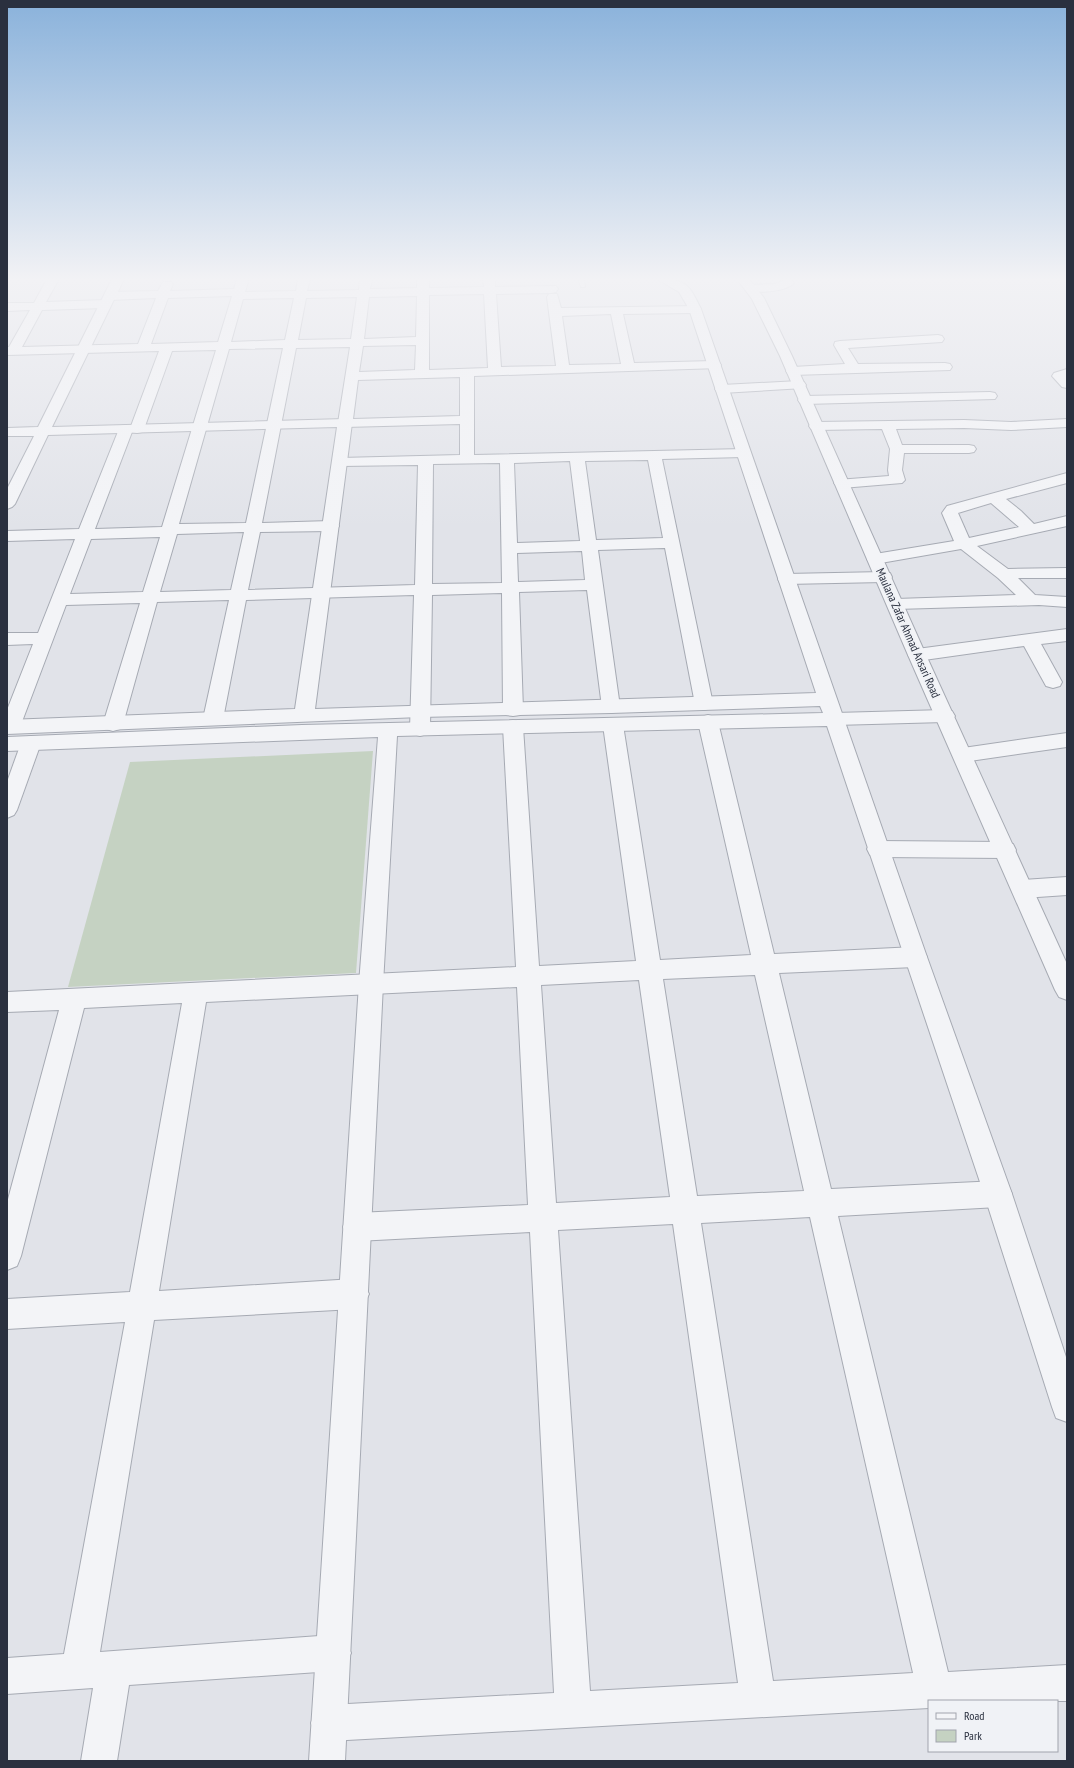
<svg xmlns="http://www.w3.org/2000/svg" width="1074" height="1768" viewBox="0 0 1074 1768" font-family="'PT Sans Narrow',sans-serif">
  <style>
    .green { fill: #c5d2c2 }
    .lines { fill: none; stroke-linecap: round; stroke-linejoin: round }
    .service-casing { stroke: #a6aab3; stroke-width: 2 }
    .minor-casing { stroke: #a6aab3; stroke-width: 2 }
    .tertiary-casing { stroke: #a6aab3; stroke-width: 2 }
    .service { fill: #f3f4f7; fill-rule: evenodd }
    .minor { fill: #f3f4f7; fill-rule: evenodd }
    .tertiary { fill: #f3f4f7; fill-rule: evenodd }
    .labels { text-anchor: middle; stroke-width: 3.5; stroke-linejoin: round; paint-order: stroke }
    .street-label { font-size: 12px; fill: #2a303f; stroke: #f0f2f6 }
  </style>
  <rect width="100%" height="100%" fill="#e1e3e9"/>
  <polygon class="green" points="373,751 356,973 68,987 130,762"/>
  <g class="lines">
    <defs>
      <polygon id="service" points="578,279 584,279 585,287 581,287"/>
      <g id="minor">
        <path d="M47 279H59L46 302 105 300 109 301 111 304 109 307 105 308 42 310 22 347 138 344 156 298 110 300 106 299 104 296 106 293 110 292 158 291 163 282H171L173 284 170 291 234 289 237 279H249L245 292 296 291 298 279H310L307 291 359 290 360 279H372L370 289 417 288V279H429V288L484 287 483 279H495V287L556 286 558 289 556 292 552 293 496 294 501 367 556 366 547 297 549 294H557L561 308 699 306 701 309 699 312 695 313 623 314 634 363 714 361 719 362 721 365 719 368 474 376V455L744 449 749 450 751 453 749 456 744 457 662 459 713 704 711 708 704 710 697 708 695 704 665 548 598 550 620 707 618 711 611 713 604 711 602 707 587 590 519 592 523 710 520 715 513 716 506 715 503 710 502 593 432 595 430 729 427 734 420 736 413 734 410 729 414 595 246 600 223 719 220 724 213 725 206 724 203 719 229 600 157 602 123 724 120 729 113 731 106 729 103 724 140 603 66 605 20 727 17 732 7 733V710L33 644 7 645V633H38L75 539 7 541V531L79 529 119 429 121 426 126 425 131 426 159 351 7 355V347H9L30 310 7 311V303H34ZM484 294 488 368 429 370V295ZM232 296 218 342 151 344 168 298ZM417 296 416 337 364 339 369 297ZM357 297 351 339 298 340 306 298ZM294 298 285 340 231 342 243 299ZM611 314 621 364 569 365 562 316ZM416 345 415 370 359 372 363 346ZM350 347 338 423 340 426 345 427 460 424V455L340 458 335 459 333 462 335 465 340 466 418 465 415 585 248 590 260 532 331 531 337 529 339 526 337 523 331 521 262 523 296 348ZM283 348 246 523 179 524 229 349ZM216 350 162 527 95 529 132 432 137 433 142 432 144 429 172 351ZM460 377V416L353 419 358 380ZM648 460 663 538 596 540 585 461ZM570 461 580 541 517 543 514 463ZM500 463 502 583 432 584 433 464ZM244 532 231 590 160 592 177 534ZM160 537 143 592 70 594 91 539ZM582 551 585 580 518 582 517 553Z"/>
        <path d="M788 279 792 281 794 283C787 292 757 293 747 291L745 288 747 285 775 284Z"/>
        <polygon points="938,335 942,336 944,339 942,342 848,348 858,364 945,363 950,364 952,367 950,370 793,375 788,374 786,371 788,368 793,367 845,364 834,345 835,342 840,341"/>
        <polygon points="1067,369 1067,388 1062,387 1052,376 1054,373"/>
        <polygon points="799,381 804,382 806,385 804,388 722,393 717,392 715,389 717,386 722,385"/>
        <polygon points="990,392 995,393 997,396 995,399 805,404 800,403 798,400 800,397 805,396"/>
        <polygon points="1067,419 1067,427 1011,430 964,428 896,429 902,445 969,445 974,446 976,449 974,452 969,453 904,453 902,470 905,480 902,483 842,488 837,486 834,483 837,480 889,476 888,470 890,449 882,429 816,430 811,429 809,426 811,423 816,422 964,420 1011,422"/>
        <path d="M1067 473V483L1006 499 1021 511 1034 524 1067 516V526L977 546 1008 569 1067 568V578H1018L1035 595 1067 597V607L1039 605 896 609 890 608 887 604 890 600 896 599 1016 595 998 578 961 549 875 564 869 562 867 559 869 556 875 554 954 541 942 513 947 506ZM991 503 1019 527 969 538 958 513Z"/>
        <polygon points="884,572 890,573 892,577 890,581 884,582 786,584 780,583 778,579 780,575 786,574"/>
        <polygon points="1067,629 1067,641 1041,644 1062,682 1060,686 1053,688 1046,686 1024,646 917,661 911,659 908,655 911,651 917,649"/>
        <polygon points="945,710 952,711 955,716 952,721 945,722 835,725 828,724 825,719 828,714 835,713"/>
        <path d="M708 715 715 717 718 722 774 954 915 947 923 950 927 957 923 964 915 967 779 973 831 1189 998 1181 1008 1185 1012 1194 1008 1203 998 1207 838 1216 948 1672 1067 1665V1701H929V1708L329 1741 316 1736 311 1723 316 1710 329 1705 554 1693 530 1232 357 1241 347 1237 343 1227 347 1217 357 1213 528 1205 517 987 206 1002 159 1291 354 1279 364 1284 369 1294 364 1304 354 1309 154 1320 100 1652 333 1635 345 1641 351 1653 345 1665 333 1671 129 1685 117 1761H81L93 1688 7 1694V1658L64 1654 125 1322 7 1329V1299L130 1292 182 1003 84 1008 21 1256 17 1266 7 1270V1203L59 1010 7 1012V992L516 967 503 727 506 722 513 720 520 722 523 727 539 966 636 961 603 725 606 720 613 718 620 720 623 725 660 960 751 955 698 722 701 717ZM755 975 804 1191 697 1196 663 979ZM639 980 670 1197 556 1203 541 985ZM810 1217 913 1673 773 1681 701 1223ZM673 1224 738 1683 590 1691 558 1230Z"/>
        <polygon points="1067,733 1067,747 963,762 956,760 953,755 956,750 963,748"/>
        <polygon points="31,736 38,738 41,743 17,810 14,815 7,818 7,782 21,743 24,738"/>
        <polygon points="878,841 1005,842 1013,844 1016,850 1013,856 1005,858 878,857 870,855 867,849 870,843"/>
        <polygon points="1067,877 1067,895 1023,898 1015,895 1012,889 1015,883 1023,880"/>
      </g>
      <g id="tertiary">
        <path d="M112 279H124L52 427 345 419 350 420 352 423 315 709 816 693 689 309 679 292 657 279C686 279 689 284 701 309L927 957 1012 1194 1067 1360V1422L1056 1418 1052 1407 984 1194 827 726 397 736 383 984 345 1761H309L359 984 378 737 7 751V737L302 725 823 713 820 706 611 713 420 717 7 734V720L295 709 337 427 48 435 15 504 12 507 7 509V489L34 436H7V428L38 427Z"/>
        <polygon points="737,279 749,279 764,298 792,356 926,655 1067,964 1067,1000 1059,997 1055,990 908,655 780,356 752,299"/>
      </g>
    </defs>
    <use href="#service" class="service-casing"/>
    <use href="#minor" class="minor-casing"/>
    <use href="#tertiary" class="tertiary-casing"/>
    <use href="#service" class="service"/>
    <use href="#minor" class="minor"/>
    <use href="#tertiary" class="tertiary"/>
  </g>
  <linearGradient id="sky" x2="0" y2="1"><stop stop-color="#8ab2db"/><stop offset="0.53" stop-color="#f2f2f5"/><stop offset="1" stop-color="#f2f2f5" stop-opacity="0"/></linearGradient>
  <rect width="1074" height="527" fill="url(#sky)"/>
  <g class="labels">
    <g class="street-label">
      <text transform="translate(908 633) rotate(66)" y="4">Maulana Zafar Ahmad Ansari Road</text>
    </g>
  </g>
  <rect width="1074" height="1768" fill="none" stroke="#2a303f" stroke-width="16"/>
  <rect x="928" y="1700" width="130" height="52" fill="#f0f2f6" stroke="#a1a4ad"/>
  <rect x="936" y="1713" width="20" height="6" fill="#f3f4f7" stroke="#a1a4ad"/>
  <text x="964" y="1720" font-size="12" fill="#2a303f">Road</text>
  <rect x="936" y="1730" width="20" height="12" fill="#c5d2c2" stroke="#a1a4ad"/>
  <text x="964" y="1740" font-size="12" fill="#2a303f">Park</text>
</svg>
